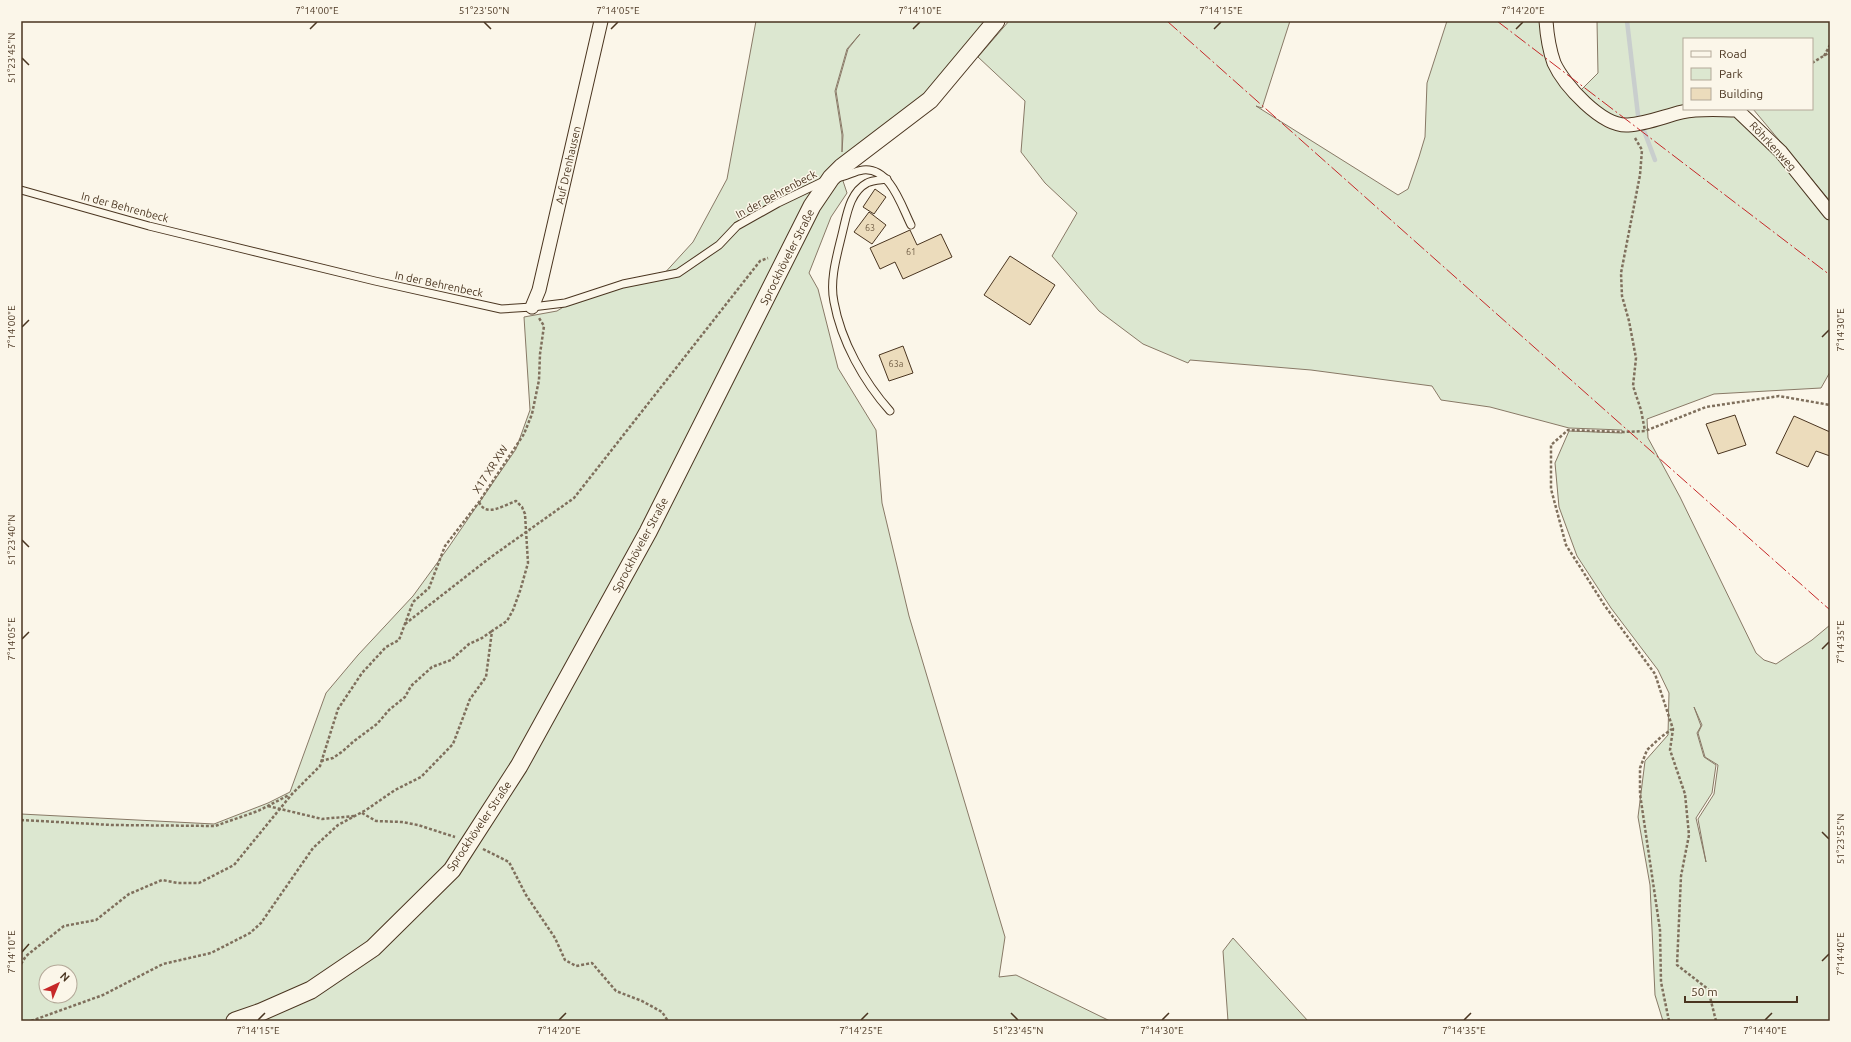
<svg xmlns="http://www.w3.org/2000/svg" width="1851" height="1042" viewBox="0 0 1851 1042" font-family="Ubuntu,sans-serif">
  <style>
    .green { fill: #dce7d0; stroke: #887966; fill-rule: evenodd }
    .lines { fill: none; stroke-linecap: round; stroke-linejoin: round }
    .stream { stroke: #c9cecd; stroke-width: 4.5 }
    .building { fill: #ecdcbc; stroke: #4a3520 }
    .service-casing { stroke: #4a3520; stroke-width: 9 }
    .minor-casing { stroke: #4a3520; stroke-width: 15 }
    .tertiary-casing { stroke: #4a3520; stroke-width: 19 }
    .path { stroke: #7f6f5c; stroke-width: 2.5; stroke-dasharray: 3 2; stroke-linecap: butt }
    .service { stroke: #fbf6e9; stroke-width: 7 }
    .minor { stroke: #fbf6e9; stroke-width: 13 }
    .tertiary { stroke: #fbf6e9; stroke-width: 17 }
    .power { stroke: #c62828; stroke-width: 1; stroke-dasharray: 14 3 2 3; stroke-linecap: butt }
    .ticks { fill: none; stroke: #4a3520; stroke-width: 1.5 }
    .labels { text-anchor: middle; stroke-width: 3; stroke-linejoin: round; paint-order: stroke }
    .number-label { font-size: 9px; fill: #725f47 }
    .street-label { font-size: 11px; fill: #4a3520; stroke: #fbf6e9 }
    .neatline { fill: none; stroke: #4a3520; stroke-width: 1.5 }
    .ticks-label { font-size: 10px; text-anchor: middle; fill: #4a3520 }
  </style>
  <rect width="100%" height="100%" fill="#fbf6e9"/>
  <g class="green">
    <path d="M756 21H986L925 93 842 158 843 181 847 193 831 217 809 273 818 289 838 368 876 430 882 503 909 616 1005 937 999 977 1016 975 1110 1021H21V814L214 824 268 803 290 792 326 693 358 655 413 596 448 548 516 449 530 410 524 317 557 311 581 296 661 277 693 242 727 179ZM860 34 848 49 836 91 843 135 842 152V135L835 91 847 49ZM46 972H70V996H46Z"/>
    <path d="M1009 21H1290L1262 108 1256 106 1398 195 1408 189 1419 157 1425 137 1427 83 1447 21H1543L1552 64 1605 121 1682 114 1737 112 1765 138 1830 219V372L1821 388 1714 394 1647 419 1648 438 1680 497 1756 653 1764 660 1776 664 1812 640 1830 625V1021H1663L1655 995 1650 885 1638 817 1645 761 1668 735 1669 693 1658 670 1611 608 1577 556 1559 507 1555 463 1569 431 1622 433V430L1569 428 1490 407 1441 400 1432 386 1311 370 1190 360 1188 363 1143 344 1099 311 1052 256 1077 213 1045 183 1021 152 1025 101 978 57ZM1694 707 1702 725 1698 733 1705 757 1718 765 1714 794 1698 819 1706 862 1696 818 1712 793 1716 765 1704 757 1697 733 1701 726Z"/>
    <path d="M1597 21H1830V201L1753 109H1812V39H1684V107C1659 113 1630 126 1605 114 1596 109 1587 98 1579 92L1598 73Z"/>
    <polygon points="1233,938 1308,1021 1228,1021 1223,951"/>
  </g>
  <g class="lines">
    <g class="stream">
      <polyline points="1627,21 1638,115"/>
      <polyline points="1643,128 1655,160"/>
    </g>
  </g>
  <g class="building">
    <polygon points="875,189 886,197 874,214 863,207"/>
    <polygon points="869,212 886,225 872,244 854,232"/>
    <polygon points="910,230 917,245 941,234 952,257 903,279 895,262 880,269 870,248"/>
    <polygon points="1010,256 1055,285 1030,325 984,295"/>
    <polygon points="903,346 913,373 889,381 879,355"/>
    <polygon points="1735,415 1746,445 1718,454 1706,424"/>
    <polygon points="1794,416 1830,432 1830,456 1816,451 1808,467 1776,453"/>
  </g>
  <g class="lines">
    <defs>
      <g id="service">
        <path d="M836 178C846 177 854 171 863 170 890 167 901 205 911 225"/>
        <path d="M887 179C881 180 872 180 867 183 850 192 847 214 843 230 838 252 829 279 834 302 841 341 864 382 890 411"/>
        <polyline points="21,190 149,226 375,281 501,309 532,307 565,303 623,284 678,273 719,245 737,226 778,203 824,181"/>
      </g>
      <g id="minor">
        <path d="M1546 21C1547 35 1549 49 1554 63 1564 85 1602 127 1628 125 1646 124 1665 116 1682 112 1700 108 1719 110 1737 110L1781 152 1830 213"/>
        <polyline points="532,307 539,290 601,21"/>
      </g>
      <polyline id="tertiary" points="235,1021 261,1012 311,990 373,948 452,870 519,766 648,532 812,206 831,178 842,167 930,100 996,21"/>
    </defs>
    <use href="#service" class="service-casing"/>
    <use href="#minor" class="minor-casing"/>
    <use href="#tertiary" class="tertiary-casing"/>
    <g class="path">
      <polyline points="1824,56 1830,45"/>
      <polyline points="1812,63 1830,52"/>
      <polyline points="1635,138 1642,150 1640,175 1621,273 1622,296 1629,321 1636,358 1633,386 1641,410 1645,431"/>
      <polyline points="405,624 491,557 574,498 760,261 768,258"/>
      <polyline points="321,761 333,758 343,751 354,741 377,724 389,710 405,697 411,686 432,667 451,660 469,644 482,638 492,631"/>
      <polyline points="268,806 322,819 354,816"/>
      <polyline points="362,813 376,821 402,822 418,825 455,837"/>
      <polyline points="21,820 112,825 215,826 258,811 289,795"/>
      <polyline points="483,849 509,862 526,895 555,938 565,960 576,966 592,963 616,991 642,1001 662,1012 668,1021"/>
      <polyline points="21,964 26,956 64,926 96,920 129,894 162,880 178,883 199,883 234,865 292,794 320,766 338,709 362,673 386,647 399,640 413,602 429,588 445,546 479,502 524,434 532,414 539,380 540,354 544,326 539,318"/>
      <polyline points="21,1020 22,1021"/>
      <path d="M31 1021 103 995 163 964 211 953 250 933 261 923 313 848 338 825 366 810 395 790 421 777 453 744 470 699 486 677 492 631 507 621 513 610 520 591 528 563 525 514 522 507 516 501C504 505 486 518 479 502"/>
      <polyline points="1669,1021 1661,982 1660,930 1640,794 1640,768 1647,750 1661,737 1672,729"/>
      <polyline points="1716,1021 1708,989 1677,965 1681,876 1689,835 1685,794 1670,750 1673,729 1655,674 1605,606 1566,545 1551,489 1551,445 1568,430 1624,432 1645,431 1706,407 1779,396 1830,405"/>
    </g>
    <use href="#service" class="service"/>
    <use href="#minor" class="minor"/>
    <use href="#tertiary" class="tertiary"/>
    <g class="power">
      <polyline points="1167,21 1830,610"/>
      <polyline points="1497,21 1830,275"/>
    </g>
  </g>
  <path class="ticks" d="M484 22 491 29M310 29 317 22M611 29 618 22M913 29 920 22M1214 29 1221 22M1516 29 1523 22M22 58 29 65M22 327 29 320M1822 337 1829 330M22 540 29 547M22 639 29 632M1822 649 1829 642M1822 832 1829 839M22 952 29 944M1822 961 1829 954M1011 1013 1018 1020M258 1020 265 1013M559 1020 566 1013M861 1020 868 1013M1162 1020 1169 1013M1464 1020 1471 1013M1765 1020 1772 1013"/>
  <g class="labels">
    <g class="number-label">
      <text x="870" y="231">63</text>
      <text x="911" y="255">61</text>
      <text x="896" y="367">63a</text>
    </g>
    <g class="street-label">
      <text transform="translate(1773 146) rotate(47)" y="4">Röhrkenweg</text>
      <text transform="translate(568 165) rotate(-77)" y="4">Auf Drenhausen</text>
      <text transform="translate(776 194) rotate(-28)" y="4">In der Behrenbeck</text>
      <text transform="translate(125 207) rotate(15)" y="4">In der Behrenbeck</text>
      <text transform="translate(787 257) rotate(-63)" y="4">Sprockhöveler Straße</text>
      <text transform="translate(439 284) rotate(12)" y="4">In der Behrenbeck</text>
      <text transform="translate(490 469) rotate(-57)" y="4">X17 XR XW</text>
      <text transform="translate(640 545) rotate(-62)" y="4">Sprockhöveler Straße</text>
      <text transform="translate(479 826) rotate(-56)" y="4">Sprockhöveler Straße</text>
    </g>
  </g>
  <rect width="1851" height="1042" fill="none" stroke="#fbf6e9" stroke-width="44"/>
  <rect x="1683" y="38" width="130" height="72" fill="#fbf6e9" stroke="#b4a999"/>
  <rect x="1691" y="51" width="20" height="6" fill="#fbf6e9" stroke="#b4a999"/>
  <text x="1719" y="58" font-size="12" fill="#4a3520">Road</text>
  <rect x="1691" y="68" width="20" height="12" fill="#dce7d0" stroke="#b4a999"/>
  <text x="1719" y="78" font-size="12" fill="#4a3520">Park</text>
  <rect x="1691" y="88" width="20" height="12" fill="#ecdcbc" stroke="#b4a999"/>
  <text x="1719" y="98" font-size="12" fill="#4a3520">Building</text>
  <g transform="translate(58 984) rotate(44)"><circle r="19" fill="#fbf6e9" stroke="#b4a999"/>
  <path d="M0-3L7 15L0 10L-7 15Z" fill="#c62828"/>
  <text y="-6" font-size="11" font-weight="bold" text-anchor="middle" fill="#4a3520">N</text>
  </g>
  <path d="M1685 996v6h112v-6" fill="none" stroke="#4a3520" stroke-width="2"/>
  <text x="1691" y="996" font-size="12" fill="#4a3520" stroke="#fbf6e9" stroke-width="3" paint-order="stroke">50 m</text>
  <rect x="22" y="22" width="1807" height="998" class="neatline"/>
  <g class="ticks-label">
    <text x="317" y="14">7°14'00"E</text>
    <text x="484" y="14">51°23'50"N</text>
    <text x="618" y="14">7°14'05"E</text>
    <text x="920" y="14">7°14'10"E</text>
    <text x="1221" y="14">7°14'15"E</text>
    <text x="1523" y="14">7°14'20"E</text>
    <text transform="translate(11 58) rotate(-90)" y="4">51°23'45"N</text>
    <text transform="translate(11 327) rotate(-90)" y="4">7°14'00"E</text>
    <text transform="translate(1840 330) rotate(-90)" y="4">7°14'30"E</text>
    <text transform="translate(11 540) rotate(-90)" y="4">51°23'40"N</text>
    <text transform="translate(11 639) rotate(-90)" y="4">7°14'05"E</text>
    <text transform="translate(1840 642) rotate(-90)" y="4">7°14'35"E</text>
    <text transform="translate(1840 839) rotate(-90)" y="4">51°23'55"N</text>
    <text transform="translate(11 952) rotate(-90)" y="4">7°14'10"E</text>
    <text transform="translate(1840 954) rotate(-90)" y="4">7°14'40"E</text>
    <text x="258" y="1034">7°14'15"E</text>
    <text x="559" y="1034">7°14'20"E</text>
    <text x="861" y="1034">7°14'25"E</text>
    <text x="1018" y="1034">51°23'45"N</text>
    <text x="1162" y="1034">7°14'30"E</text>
    <text x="1464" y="1034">7°14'35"E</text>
    <text x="1765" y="1034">7°14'40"E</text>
  </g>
</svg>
